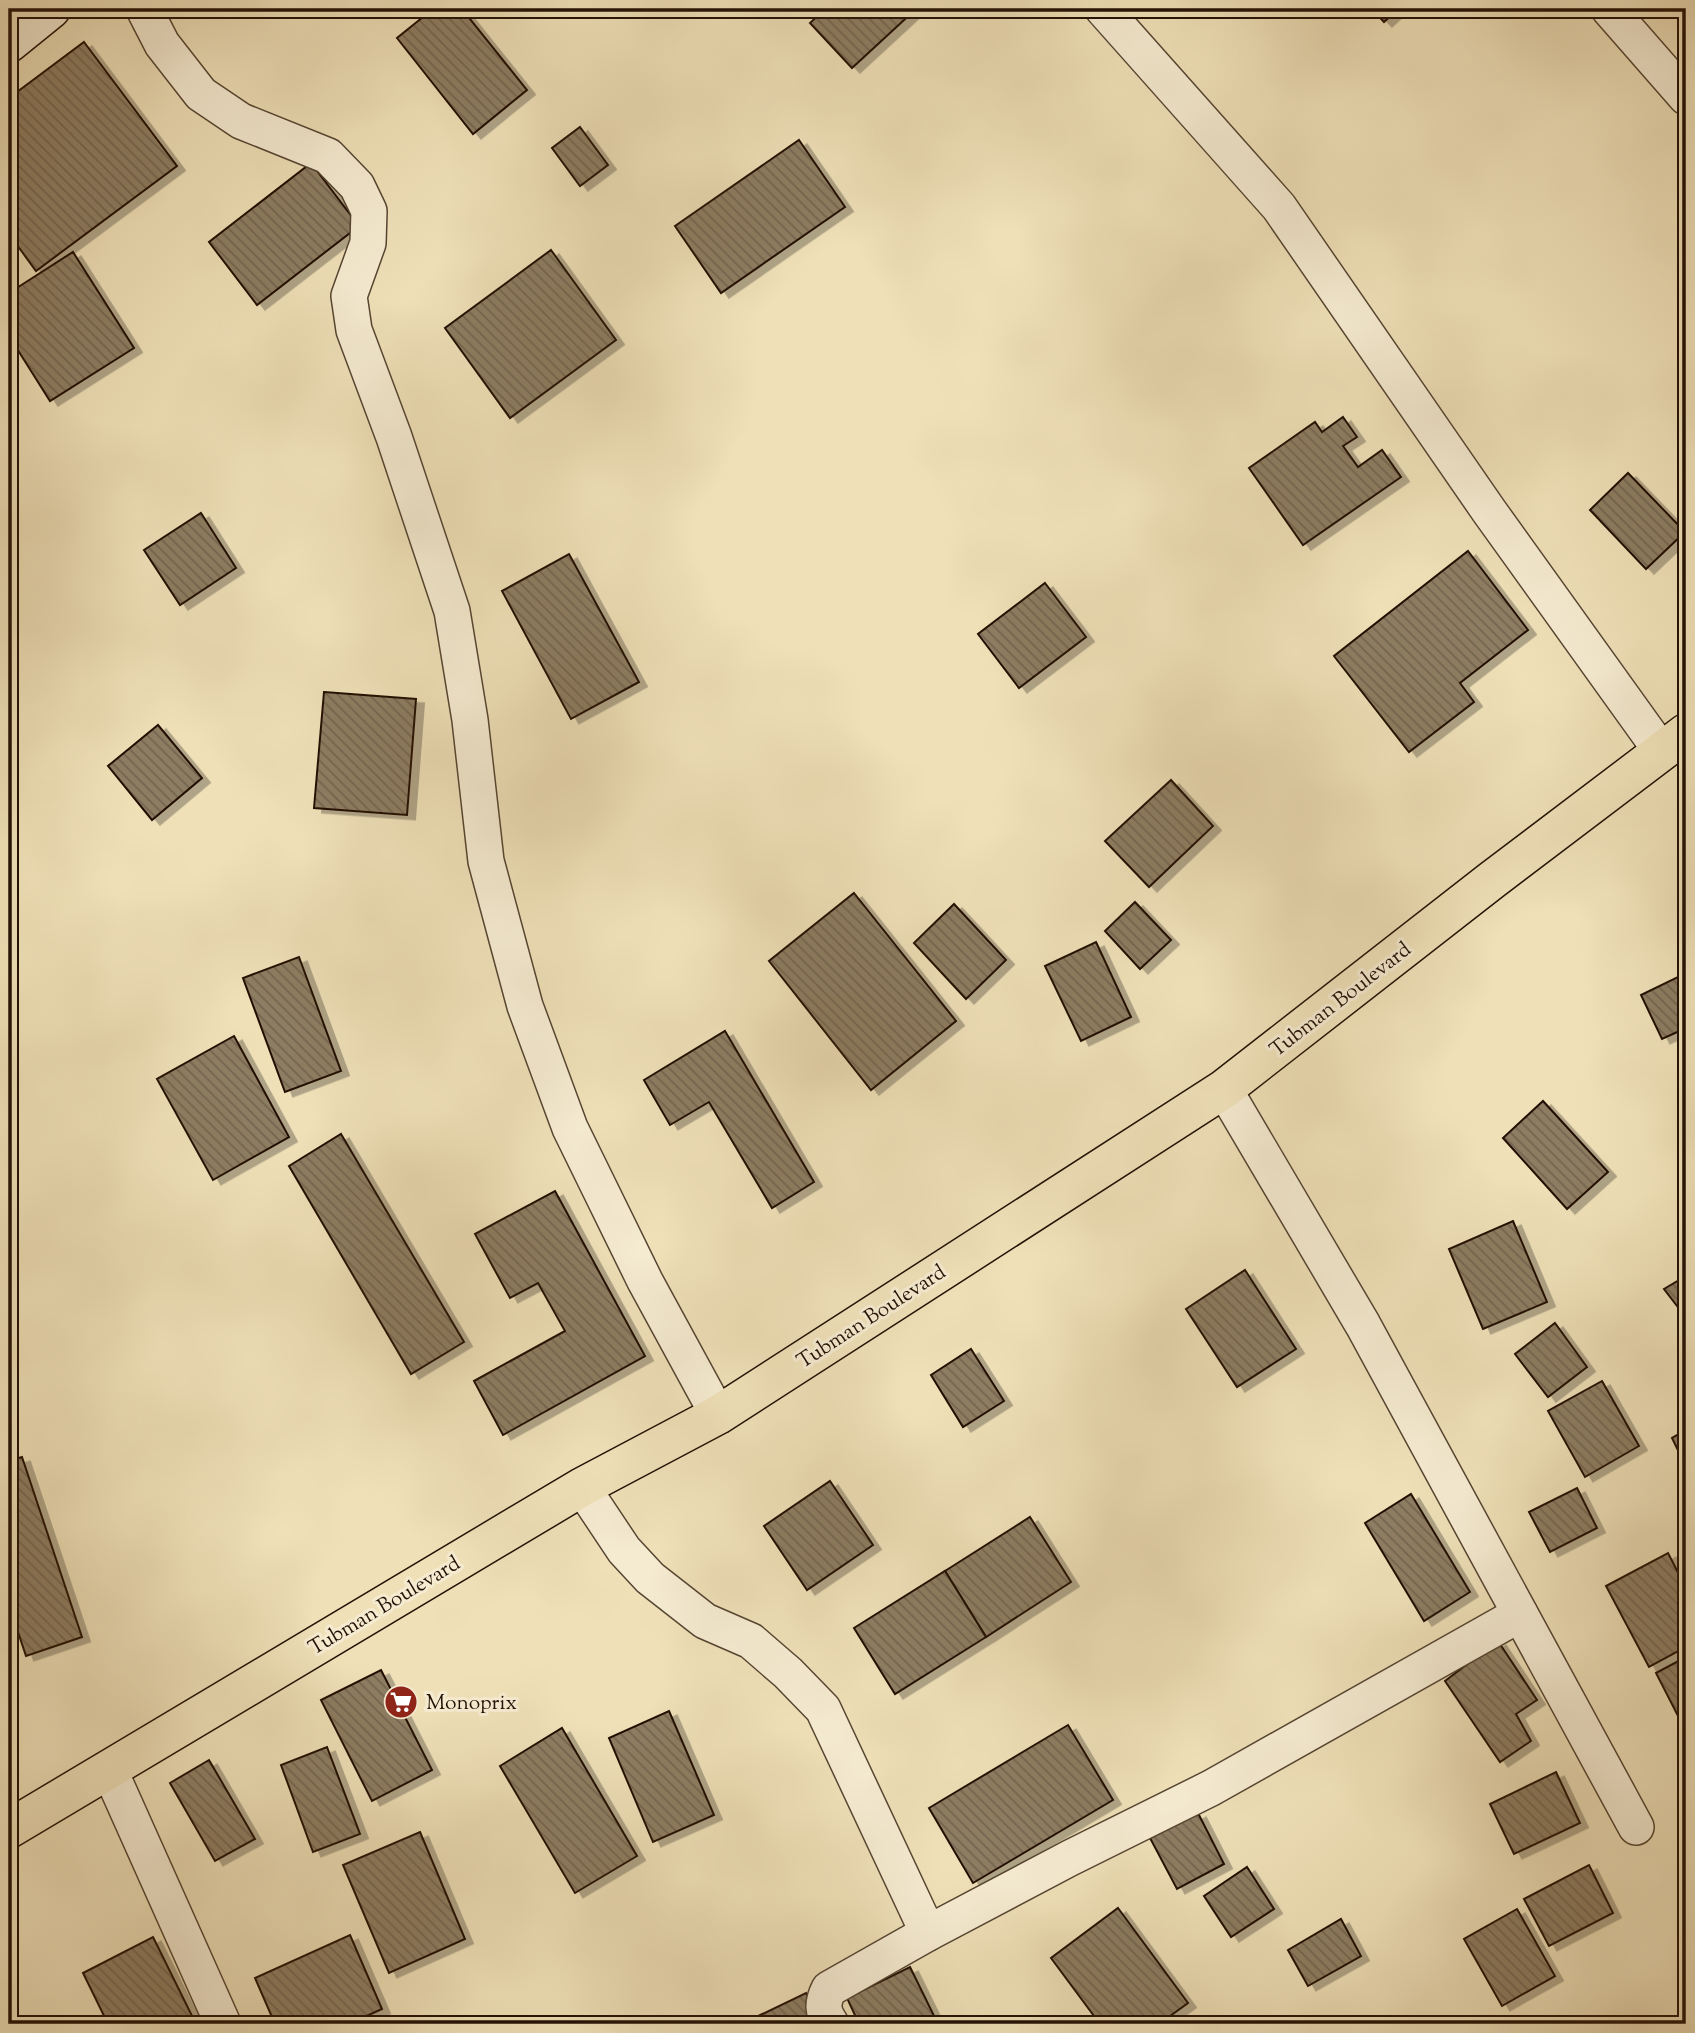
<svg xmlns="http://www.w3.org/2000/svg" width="1695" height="2033" viewBox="0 0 1695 2033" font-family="'Sorts Mill Goudy',serif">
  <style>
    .building { fill: url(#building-back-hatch); stroke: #231105; stroke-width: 2; filter: url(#shadow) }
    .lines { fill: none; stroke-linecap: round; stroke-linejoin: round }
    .street-casing { stroke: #564532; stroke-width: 38 }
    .secondary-casing { stroke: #231105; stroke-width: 41 }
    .highway-casing { stroke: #231105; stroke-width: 41 }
    .street { stroke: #f5ebd1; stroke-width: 35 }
    .secondary { stroke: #f5ebd1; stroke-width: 38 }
    .highway { stroke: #efe0b8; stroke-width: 38 }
    .labels { text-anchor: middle; stroke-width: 6; stroke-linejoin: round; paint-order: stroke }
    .street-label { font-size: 21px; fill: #231105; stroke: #f5ebd1 }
    .poi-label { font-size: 21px; fill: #231105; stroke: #f5ebd1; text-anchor: start }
  </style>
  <defs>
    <pattern id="building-back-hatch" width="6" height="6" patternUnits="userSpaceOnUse" patternTransform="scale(1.75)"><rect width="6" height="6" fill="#8d7d62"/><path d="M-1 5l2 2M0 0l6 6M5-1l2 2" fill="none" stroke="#73654f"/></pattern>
    <filter id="shadow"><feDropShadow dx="8" dy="4.5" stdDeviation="0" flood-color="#0004"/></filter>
  </defs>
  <rect width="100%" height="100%" fill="#efe0b8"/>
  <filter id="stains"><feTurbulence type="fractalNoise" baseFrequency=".00286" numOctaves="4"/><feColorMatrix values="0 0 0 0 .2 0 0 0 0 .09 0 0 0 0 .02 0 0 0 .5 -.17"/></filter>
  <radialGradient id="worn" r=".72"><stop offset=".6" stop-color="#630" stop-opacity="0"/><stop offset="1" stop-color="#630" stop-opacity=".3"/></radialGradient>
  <g class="building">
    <polygon points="433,9 462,9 527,90 473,134 397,38"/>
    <polygon points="825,9 916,9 852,68 810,23"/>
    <polygon points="1372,9 1398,9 1384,22"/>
    <polygon points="84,42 177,166 36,271 9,234 9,98"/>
    <polygon points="580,127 608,165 580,186 552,148"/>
    <polygon points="799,140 845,207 721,293 675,226"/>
    <polygon points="311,163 359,226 257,305 209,242"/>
    <polygon points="551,250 616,340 510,418 445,328"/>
    <polygon points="73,252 134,348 50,401 9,336 9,293"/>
    <polygon points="1343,417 1357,437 1343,446 1358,467 1382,450 1401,477 1303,545 1249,468 1315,422 1322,432"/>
    <polygon points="1628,473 1685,532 1646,569 1590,510"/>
    <polygon points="201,513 236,568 180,605 144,550"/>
    <polygon points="1468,551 1528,630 1460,683 1474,702 1409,752 1334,656"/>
    <polygon points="569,554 639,682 571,719 502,591"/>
    <polygon points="1045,583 1086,637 1019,688 978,634"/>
    <polygon points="324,692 416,699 407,815 314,808"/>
    <polygon points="158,725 202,778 152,820 108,766"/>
    <polygon points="1171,780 1213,826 1149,887 1105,841"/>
    <polygon points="854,893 956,1021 871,1090 769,961"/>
    <polygon points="1135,902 1171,940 1140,969 1105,931"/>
    <polygon points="954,904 1006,960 966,999 914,943"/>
    <polygon points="1096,942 1131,1017 1081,1041 1045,966"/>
    <polygon points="299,957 341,1071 285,1092 243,978"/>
    <polygon points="1684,974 1686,979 1686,1028 1662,1039 1641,995"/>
    <polygon points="725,1031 814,1182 772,1208 709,1102 670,1125 644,1080"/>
    <polygon points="234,1036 289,1137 213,1180 157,1079"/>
    <polygon points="1543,1101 1608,1172 1567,1209 1503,1138"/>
    <polygon points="341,1134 464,1342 411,1374 289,1166"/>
    <polygon points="555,1191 645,1356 503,1435 474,1381 565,1331 538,1283 510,1298 475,1234"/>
    <polygon points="1513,1221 1547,1302 1483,1329 1449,1249"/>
    <polygon points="1245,1270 1296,1349 1237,1387 1186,1309"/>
    <polygon points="1686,1276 1686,1313 1684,1315 1664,1289"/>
    <polygon points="1555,1323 1587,1367 1548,1397 1515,1354"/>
    <polygon points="971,1349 1004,1401 963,1427 931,1375"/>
    <polygon points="1602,1381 1639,1446 1585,1477 1548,1411"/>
    <polygon points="1686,1430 1686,1467 1672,1438"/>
    <polygon points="22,1457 82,1637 26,1656 9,1605 9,1461"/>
    <polygon points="830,1481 873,1545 807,1590 764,1526"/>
    <polygon points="1577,1488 1597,1528 1550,1552 1529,1512"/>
    <polygon points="1411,1494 1470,1592 1424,1621 1365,1523"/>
    <polygon points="1030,1517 1071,1582 986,1637 945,1571"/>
    <polygon points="1668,1553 1686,1588 1686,1647 1649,1667 1606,1586"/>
    <polygon points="945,1571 986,1637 895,1694 854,1628"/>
    <polygon points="1498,1641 1537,1700 1516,1714 1531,1741 1500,1762 1445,1681"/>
    <polygon points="1686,1657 1686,1712 1678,1716 1656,1673"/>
    <polygon points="381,1670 432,1770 372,1801 321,1700"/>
    <polygon points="669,1711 714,1815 653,1842 609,1738"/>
    <polygon points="1068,1725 1113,1800 973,1883 929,1808"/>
    <polygon points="562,1728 637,1856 575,1893 500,1766"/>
    <polygon points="327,1747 360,1834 313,1852 281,1765"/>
    <polygon points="209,1760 255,1839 215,1861 170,1783"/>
    <polygon points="1556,1772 1580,1823 1514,1854 1490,1804"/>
    <polygon points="1198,1813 1224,1864 1177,1889 1150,1838"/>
    <polygon points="420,1832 465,1939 389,1973 343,1865"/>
    <polygon points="1589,1865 1613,1913 1549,1946 1524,1899"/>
    <polygon points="1247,1867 1274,1909 1231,1937 1204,1896"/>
    <polygon points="1118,1908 1188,2003 1159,2024 1100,2024 1051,1958"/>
    <polygon points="1517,1909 1555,1976 1502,2006 1464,1939"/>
    <polygon points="1341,1919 1361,1956 1308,1986 1288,1950"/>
    <polygon points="350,1935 382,2009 349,2024 275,2024 255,1978"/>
    <polygon points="153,1937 196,2024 108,2024 83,1973"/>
    <polygon points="910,1967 938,2024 859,2024 847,1998"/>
    <polygon points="806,1993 822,2024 754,2024 752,2019"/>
  </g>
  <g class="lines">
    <defs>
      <g id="street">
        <polyline points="144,9 162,44 201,94 241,121 328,156 357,186 369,211 368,243 349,296 354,330 394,437 452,611 470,720 486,861 525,1006 570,1128 645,1281 718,1415"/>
        <polyline points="1103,9 1279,207 1489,511 1662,752"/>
        <polyline points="1609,9 1686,97"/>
        <polyline points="1224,1089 1363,1325 1636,1827"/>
        <polyline points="582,1487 624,1550 650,1578 705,1621 751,1641 788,1673 823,1709 928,1933"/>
        <polyline points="109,1769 223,2024"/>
        <path d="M831 2024C822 2011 822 2003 829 1989L928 1933 1070 1858 1211 1788 1520 1614"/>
      </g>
      <polyline id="secondary" points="9,43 51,9"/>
      <polyline id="highway" points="9,1829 582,1487 718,1415 1224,1089 1492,880 1686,733"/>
    </defs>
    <use href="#street" class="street-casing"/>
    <use href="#secondary" class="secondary-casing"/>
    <use href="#highway" class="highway-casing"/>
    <use href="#street" class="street"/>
    <use href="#secondary" class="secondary"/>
    <use href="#highway" class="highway"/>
  </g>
  <defs>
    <symbol id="supermarket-disc" viewBox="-11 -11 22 22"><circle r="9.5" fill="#8f2418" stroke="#f5ebd1"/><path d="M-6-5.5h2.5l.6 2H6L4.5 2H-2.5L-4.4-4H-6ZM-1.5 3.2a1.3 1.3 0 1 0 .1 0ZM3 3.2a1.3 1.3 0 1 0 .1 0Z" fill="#fff"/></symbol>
  </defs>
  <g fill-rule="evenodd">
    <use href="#supermarket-disc" x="382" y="1683" width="38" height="38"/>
  </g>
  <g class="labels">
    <g class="street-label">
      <text transform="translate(1340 999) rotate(-38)" y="7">Tubman Boulevard</text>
      <text transform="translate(871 1316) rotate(-33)" y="7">Tubman Boulevard</text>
      <text transform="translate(384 1605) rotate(-31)" y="7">Tubman Boulevard</text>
    </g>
    <g class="poi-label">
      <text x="426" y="1709">Monoprix</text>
    </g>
  </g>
  <rect width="1695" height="2033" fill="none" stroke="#efe0b8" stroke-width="35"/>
  <rect x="10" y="10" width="1674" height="2012" fill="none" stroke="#231105" stroke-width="3.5"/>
  <rect x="18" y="18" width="1660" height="1998" fill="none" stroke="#231105" stroke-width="2"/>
  <rect width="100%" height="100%" filter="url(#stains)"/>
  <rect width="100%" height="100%" fill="url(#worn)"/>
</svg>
